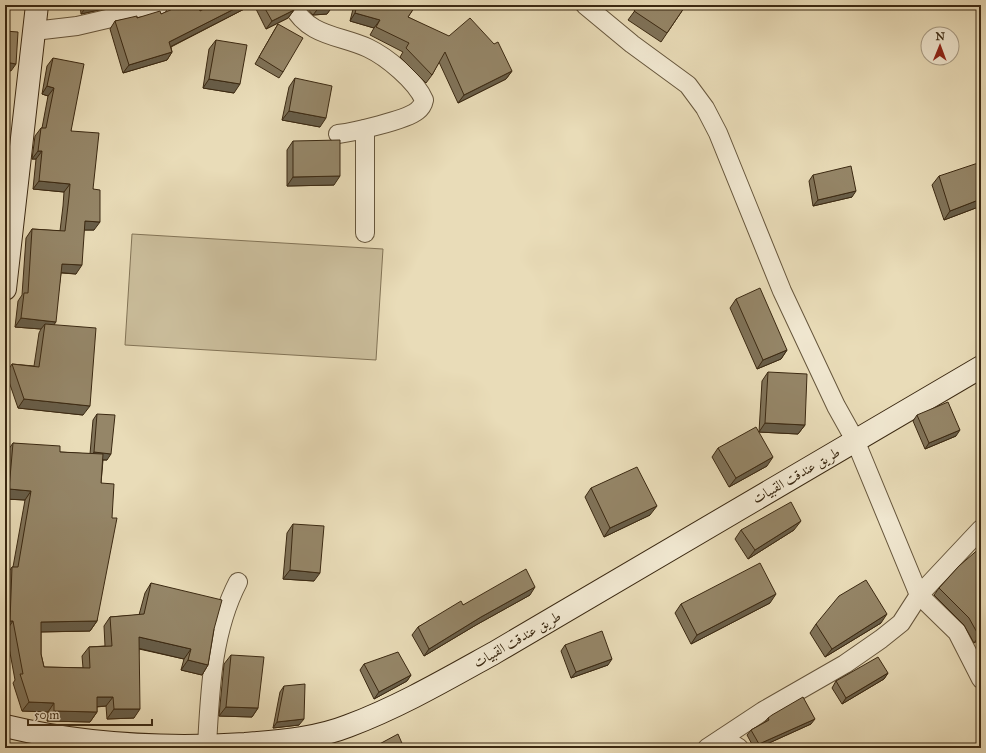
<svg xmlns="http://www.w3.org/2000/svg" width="986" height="753" viewBox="0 0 986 753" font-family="'IM FELL Great Primer',Amiri,serif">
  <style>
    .green { fill: #cbbe9c; stroke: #837457 }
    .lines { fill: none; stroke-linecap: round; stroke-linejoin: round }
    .street-casing { stroke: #66563c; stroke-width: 20 }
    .secondary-casing { stroke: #3b2912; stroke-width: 24 }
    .street { stroke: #f1e8d1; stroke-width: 18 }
    .secondary { stroke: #f1e8d1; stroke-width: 22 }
    .wall { fill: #807359; stroke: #3b2912 }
    .shaded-wall { fill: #685e49; stroke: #3b2912 }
    .building { fill: #958668; stroke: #3b2912 }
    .labels { text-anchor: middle; stroke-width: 3; stroke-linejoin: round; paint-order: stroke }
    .street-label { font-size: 14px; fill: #3b2912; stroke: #f1e8d1 }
  </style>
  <rect width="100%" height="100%" fill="#e9dcb8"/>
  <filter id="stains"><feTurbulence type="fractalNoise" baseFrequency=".005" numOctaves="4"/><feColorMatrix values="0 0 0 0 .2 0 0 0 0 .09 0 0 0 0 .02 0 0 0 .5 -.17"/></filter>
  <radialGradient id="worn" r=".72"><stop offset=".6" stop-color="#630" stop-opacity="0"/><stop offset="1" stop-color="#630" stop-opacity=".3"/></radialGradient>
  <polygon class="green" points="132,234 383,249 376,360 125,345"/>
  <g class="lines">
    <defs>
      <g id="street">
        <path d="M292 5C309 37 340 35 368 48 387 57 416 81 424 100 423 105 421 108 417 111 406 120 354 132 338 134"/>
        <polyline points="585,5 632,44 688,85 705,108 718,133 782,291 836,406 855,440 919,595 957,632 981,679"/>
        <polyline points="34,31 77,26 141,11 159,5"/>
        <polyline points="365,233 365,129"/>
        <polyline points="723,738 739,748"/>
        <path d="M207 746C210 691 212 632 238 582"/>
        <polyline points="707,748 763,711 845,664 881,639 901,623 919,595 981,529"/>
      </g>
      <g id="secondary">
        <polyline points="5,289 37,5"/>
        <path d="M5 726C84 745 164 749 245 744 280 741 315 739 348 726 399 707 447 679 494 653L981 367"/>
      </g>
    </defs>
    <use href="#street" class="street-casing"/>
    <use href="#secondary" class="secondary-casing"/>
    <use href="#street" class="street"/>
    <use href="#secondary" class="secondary"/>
  </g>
  <g class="wall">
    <polygon points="80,5 121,5 81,14"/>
    <polygon points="211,5 252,5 171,47 172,52 167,60 123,73 110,29 115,21 161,14 200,11"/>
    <polygon points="254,5 291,5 294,10 288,18 266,29"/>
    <polygon points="304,5 333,5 327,14 313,15"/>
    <polygon points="354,5 416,5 408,17 512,71 506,79 458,103 439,62 432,75 426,83 400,57 403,52 370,35 374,28 350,21"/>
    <polygon points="639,5 686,5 661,42 628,20"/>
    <polygon points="278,24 283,72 279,78 255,64"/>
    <polygon points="216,40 234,93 203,88 209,49"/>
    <polygon points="53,58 71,131 93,189 94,230 84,230 76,274 61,273 54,325 83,415 18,408 6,373 12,364 34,366 39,333 41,329 15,327 18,301 22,295 26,238 32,229 60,231 63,206 64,192 33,189 36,159 32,159 35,136 41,128 42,128 48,96 42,94 47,66"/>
    <polygon points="295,78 320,127 282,120 289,87"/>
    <polygon points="293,141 334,185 287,186 287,150"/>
    <polygon points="813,175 852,197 813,206 809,181"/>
    <polygon points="939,176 981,206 944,220 932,185"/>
    <polygon points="736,299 787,350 781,359 757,369 730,308"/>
    <polygon points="768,372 805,425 798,434 759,432 762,381"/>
    <polygon points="981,389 981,402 977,395"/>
    <polygon points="97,414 107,460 103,460 101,483 97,621 90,631 41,632 41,654 44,667 83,668 82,656 89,647 105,646 104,626 110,617 139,615 145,593 151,583 214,629 208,665 202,675 181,670 184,659 139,649 134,718 107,719 106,706 97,707 97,712 90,722 47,721 48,712 22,711 13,683 15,680 6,631 5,631 5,577 12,567 13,567 25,500 5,499 5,466 6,453 13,443 60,452 90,454 93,420"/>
    <polygon points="917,415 956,436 925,449 913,421"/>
    <polygon points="718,448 767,466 729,487 712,457"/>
    <polygon points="591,488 650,515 604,537 585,497"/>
    <polygon points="293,524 314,581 283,579 287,533"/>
    <polygon points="741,530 794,530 748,559 735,539"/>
    <polygon points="981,547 981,638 974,643 964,625 934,595 939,588"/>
    <polygon points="530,595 476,625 424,656 412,635 418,627 463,605"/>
    <polygon points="770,603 691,644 675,613 681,604"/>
    <polygon points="881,623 825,657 810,633 816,624"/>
    <polygon points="565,645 608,665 571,678 561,651"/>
    <polygon points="231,655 258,708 252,717 219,716 224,664"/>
    <polygon points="364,664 411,675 407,681 374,699 360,670"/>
    <polygon points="888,673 884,679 842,704 832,688 836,681"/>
    <polygon points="284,686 299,725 273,728 280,692"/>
    <polygon points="768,718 811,724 758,748 754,748 747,735 751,730 764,723"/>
  </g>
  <g class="shaded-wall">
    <polygon points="94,5 121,5 81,14 86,7"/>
    <polygon points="242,5 252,5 164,50 169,42"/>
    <polygon points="320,6 333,6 327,14 313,15"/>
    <polygon points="294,10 288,18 266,29 272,21"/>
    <polygon points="355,13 380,20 374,28 350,21"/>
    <polygon points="172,52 167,60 123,73 129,65"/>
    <polygon points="5,62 16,64 11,71 5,70"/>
    <polygon points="512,71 506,79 458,103 464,95"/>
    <polygon points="209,79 240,84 234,93 203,88"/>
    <polygon points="47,86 54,88 48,96 42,94"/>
    <polygon points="289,111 326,118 320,127 282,120"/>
    <polygon points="38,151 42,151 36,159 32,159"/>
    <polygon points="340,176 334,185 287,186 293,177"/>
    <polygon points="39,181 70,184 64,192 33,189"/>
    <polygon points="856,191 852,197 813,206 818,200"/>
    <polygon points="981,199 981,206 944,220 950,211"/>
    <polygon points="85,221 100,222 94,230 79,230"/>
    <polygon points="62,264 82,265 76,274 56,272"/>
    <polygon points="21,318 56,322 50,330 45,324 41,329 15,327"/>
    <polygon points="787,350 781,359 757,369 763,360"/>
    <polygon points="24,399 90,406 83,415 18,408"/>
    <polygon points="765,423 805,425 798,434 759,432"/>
    <polygon points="960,430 956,436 925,449 929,443"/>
    <polygon points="94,452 111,454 107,460 89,459"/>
    <polygon points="773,457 767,466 729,487 736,478"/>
    <polygon points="9,489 31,491 25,500 5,499 5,495"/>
    <polygon points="657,506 650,515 604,537 610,528"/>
    <polygon points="801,521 794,530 748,559 755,550"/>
    <polygon points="290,570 320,573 314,581 283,579"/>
    <polygon points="535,587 530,595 476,625 424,656 429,649 481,617"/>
    <polygon points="776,594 770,603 691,644 697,635"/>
    <polygon points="887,614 881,623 825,657 832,649"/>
    <polygon points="10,621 13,621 6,631 5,631 5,628"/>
    <polygon points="97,621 90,631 35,632 41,622"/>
    <polygon points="981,635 981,638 974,643 979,636"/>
    <polygon points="139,637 191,649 184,659 133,647"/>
    <polygon points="612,659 608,665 571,678 576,672"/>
    <polygon points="188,660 208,665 202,675 181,670"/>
    <polygon points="888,673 884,679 842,704 846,698"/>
    <polygon points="411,675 407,681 374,699 379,692"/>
    <polygon points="97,697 113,697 106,706 91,707"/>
    <polygon points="29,702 54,703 48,712 22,711"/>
    <polygon points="226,707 258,708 252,717 219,716"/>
    <polygon points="114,709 140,709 134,718 107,719"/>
    <polygon points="54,711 97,712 90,722 47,721"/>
    <polygon points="304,719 299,725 273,728 277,722"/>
    <polygon points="815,719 811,724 758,748 756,748 759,744"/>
  </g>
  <g class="building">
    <polygon points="86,5 94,5 86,7"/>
    <polygon points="182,5 197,5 200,11 211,5 242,5 169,42 172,52 129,65 115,21 137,16 137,18 160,11 161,14"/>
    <polygon points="263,5 291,5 294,10 272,21"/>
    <polygon points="319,5 333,5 333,6 320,6"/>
    <polygon points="357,5 416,5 408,17 449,36 470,18 494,44 498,42 512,71 464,95 445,52 432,75 406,48 409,43 376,27 380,20 355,13"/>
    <polygon points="639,5 686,5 667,33 634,11"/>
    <polygon points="278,24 303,38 283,72 259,57"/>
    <polygon points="5,31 18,32 16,64 5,62"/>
    <polygon points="216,40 247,45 240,84 209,79"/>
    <polygon points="53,58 84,64 71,131 99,133 93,189 100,190 100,222 85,221 82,265 62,264 56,322 21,318 24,293 28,293 32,229 65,231 69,197 70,184 39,181 42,151 38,151 41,128 46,128 54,88 47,86"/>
    <polygon points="295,78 332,86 326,118 289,111"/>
    <polygon points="340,140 340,176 293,177 293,141"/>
    <polygon points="981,162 981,199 950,211 939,176"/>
    <polygon points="851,166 856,191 818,200 813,175"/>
    <polygon points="760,288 787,350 763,360 736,299"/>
    <polygon points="45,324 96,328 90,406 24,399 12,364 39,367"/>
    <polygon points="768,372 807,374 805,425 765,423"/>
    <polygon points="948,402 960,430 929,443 917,415"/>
    <polygon points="97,414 115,415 111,454 94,452"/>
    <polygon points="756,427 773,457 736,478 718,448"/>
    <polygon points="13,443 60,446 60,452 103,454 101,483 114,484 112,518 117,518 97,621 41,622 41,654 44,667 90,668 89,647 112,646 110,617 144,614 151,583 222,600 214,629 208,665 188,660 191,649 139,637 140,709 114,709 113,697 97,697 97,712 54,711 54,703 29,702 20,674 23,674 13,621 10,621 12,567 18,567 31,491 9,489"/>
    <polygon points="637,467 657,506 610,528 591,488"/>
    <polygon points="791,502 801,521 755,550 741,530"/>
    <polygon points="293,524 324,526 320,573 290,570"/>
    <polygon points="981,547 981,635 979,636 969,618 939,588 959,566"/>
    <polygon points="760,563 776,594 697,635 681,604"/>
    <polygon points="526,569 535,587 481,617 429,649 418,627 461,601 463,605"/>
    <polygon points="866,580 887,614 832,649 816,624 839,596"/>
    <polygon points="602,631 612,659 576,672 565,645"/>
    <polygon points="398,652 411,675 379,692 364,664"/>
    <polygon points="231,655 264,657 258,708 226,707"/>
    <polygon points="878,657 888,673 846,698 836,681"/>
    <polygon points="305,684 304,719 277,722 284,686"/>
    <polygon points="803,697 815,719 759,744 751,730 769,720 768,718 772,715"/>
    <polygon points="398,734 404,748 372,748"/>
  </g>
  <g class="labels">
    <g class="street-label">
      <text transform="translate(796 475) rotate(-30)" y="5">طريق عندقت القبيات</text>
      <text transform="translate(517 639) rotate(-30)" y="5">طريق عندقت القبيات</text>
    </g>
  </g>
  <rect width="986" height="753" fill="none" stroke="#e9dcb8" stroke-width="20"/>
  <rect x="6" y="6" width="974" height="741" fill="none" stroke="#3b2912" stroke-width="2"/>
  <rect x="10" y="10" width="966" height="733" fill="none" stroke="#3b2912"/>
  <g transform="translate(940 46) rotate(1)"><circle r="19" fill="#f1e8d1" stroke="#a89c85"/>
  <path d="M0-3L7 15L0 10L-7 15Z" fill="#8f2418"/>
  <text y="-6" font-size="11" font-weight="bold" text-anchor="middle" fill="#3b2912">N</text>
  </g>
  <path d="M28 719v6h124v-6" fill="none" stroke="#3b2912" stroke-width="2"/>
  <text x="34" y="719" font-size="12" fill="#3b2912" stroke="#f1e8d1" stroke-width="3" paint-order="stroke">50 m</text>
  <rect width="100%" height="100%" filter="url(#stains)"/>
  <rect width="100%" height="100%" fill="url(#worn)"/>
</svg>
